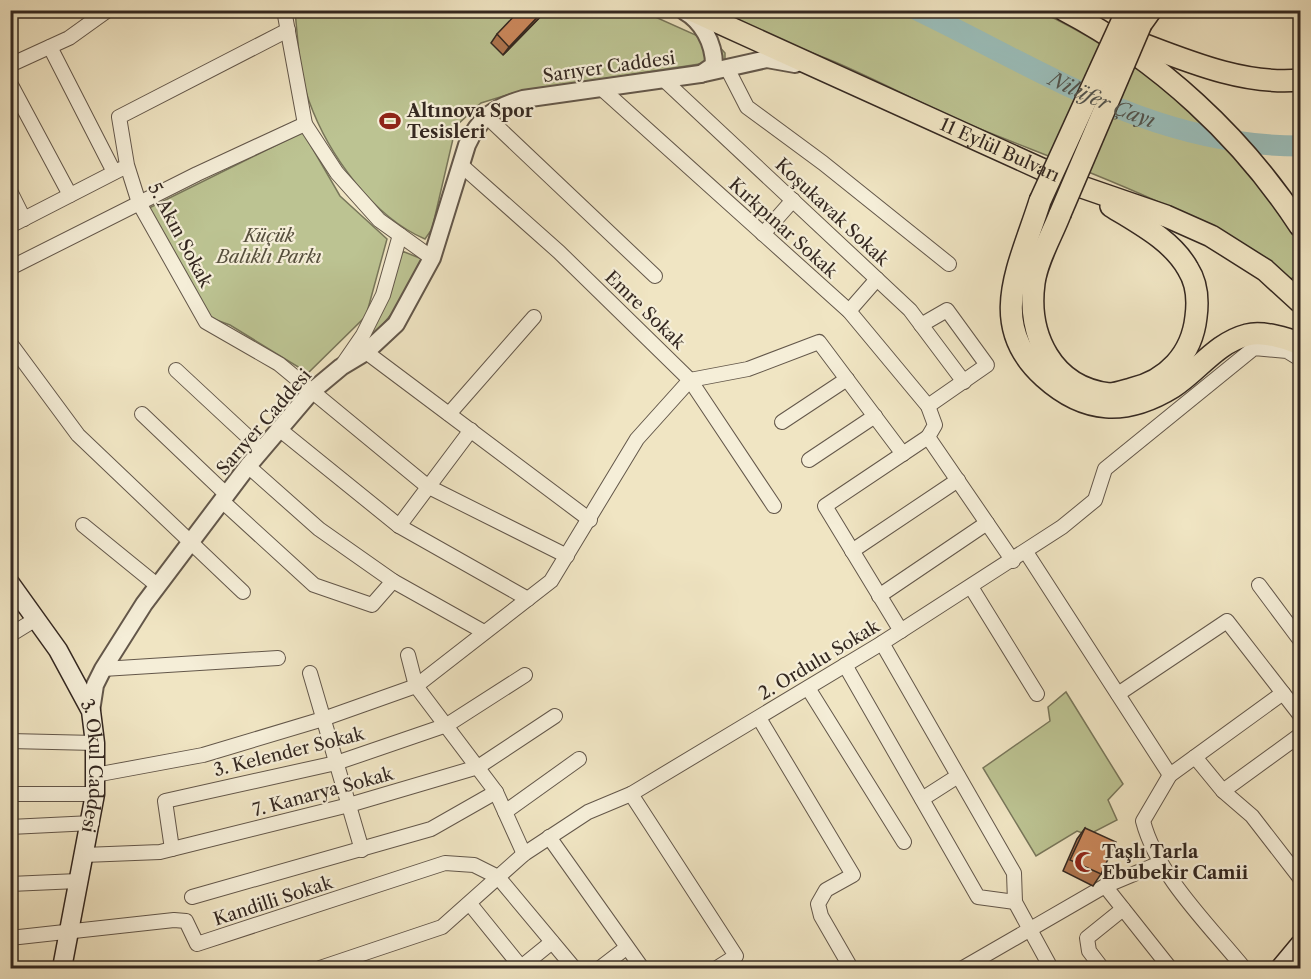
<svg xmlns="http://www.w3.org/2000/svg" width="1311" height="979" viewBox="0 0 1311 979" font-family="'Libre Caslon Text',serif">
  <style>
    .green { fill: #bcc392; stroke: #78765a; stroke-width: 1.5 }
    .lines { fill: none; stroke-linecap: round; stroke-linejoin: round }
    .river { stroke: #9bbeba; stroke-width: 21 }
    .minor-casing { stroke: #63574a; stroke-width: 16 }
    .tertiary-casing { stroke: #63574a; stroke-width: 20 }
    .secondary-casing { stroke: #342821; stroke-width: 21 }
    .primary-casing { stroke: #342821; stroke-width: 24 }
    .minor { stroke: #f5eed8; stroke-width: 14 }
    .tertiary { stroke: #f5eed8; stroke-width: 16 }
    .secondary { stroke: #f5eed8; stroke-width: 18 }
    .primary { stroke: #f0e5c3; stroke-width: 21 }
    .primary-bridge-casing { stroke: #342821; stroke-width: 24; stroke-linecap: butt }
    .primary-bridge { stroke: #f0e5c3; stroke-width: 21 }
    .wall { fill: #af754f; stroke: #342821; stroke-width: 1.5 }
    .shaded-wall { fill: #8e5f40; stroke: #342821; stroke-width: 1.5 }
    .building { fill: #cb885c; stroke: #342821; stroke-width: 1.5 }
    .labels { text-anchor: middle; stroke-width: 4.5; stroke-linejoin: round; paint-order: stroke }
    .street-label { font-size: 18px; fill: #342821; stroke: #f5eed8 }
    .poi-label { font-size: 18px; font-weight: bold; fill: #342821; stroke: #f5eed8; text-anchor: start }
    .park-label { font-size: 18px; font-style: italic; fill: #564f3d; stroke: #f5eed8 }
    .water-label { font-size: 20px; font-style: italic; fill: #53554f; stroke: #f5eed8 }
  </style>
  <rect width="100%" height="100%" fill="#f0e5c3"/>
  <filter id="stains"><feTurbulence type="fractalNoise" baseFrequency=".00333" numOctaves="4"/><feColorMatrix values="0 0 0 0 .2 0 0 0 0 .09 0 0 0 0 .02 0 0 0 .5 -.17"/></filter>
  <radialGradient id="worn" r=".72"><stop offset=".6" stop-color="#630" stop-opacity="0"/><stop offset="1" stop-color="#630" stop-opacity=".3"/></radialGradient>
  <g class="green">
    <path d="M295 11H642L718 45 725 53V60L513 93 481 103 456 126 432 229 425 239C373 217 328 154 309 101 299 73 298 40 295 11Z"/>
    <path d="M709 11H1039C1129 53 1206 116 1267 195 1277 208 1297 233 1300 249 1302 255 1300 265 1300 272L1291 279C1198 209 1087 172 980 129 931 109 884 83 835 62 793 45 751 29 709 11Z"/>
    <polygon points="303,132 340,196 387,239 366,316 308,373 230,325 208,317 145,210"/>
    <polygon points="402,251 422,259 394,311 368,342 365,341"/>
    <polygon points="1066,692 1123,784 1108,800 1117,820 1088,835 1077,831 1036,856 983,768 1050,721 1048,707"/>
  </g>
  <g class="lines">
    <path class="river" id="s1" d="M917 10C1044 71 1153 146 1300 146"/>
    <defs>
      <g id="minor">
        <polyline points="284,10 305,124 337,173 379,220 432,258"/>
        <polyline points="288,30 119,117 127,165 139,203 206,322 279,364 427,486 567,556"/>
        <polyline points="50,47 114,172"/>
        <polyline points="10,65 69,38 108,10"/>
        <polyline points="727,68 747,107 823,163 949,264"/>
        <polyline points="663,79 910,310 964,382"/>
        <polyline points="10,83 70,195"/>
        <polyline points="601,88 849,311 928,406 935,425 928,437 1013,561"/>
        <polyline points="485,115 655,276"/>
        <polyline points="461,165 559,252 690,380 774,506"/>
        <polyline points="10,191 24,219"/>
        <polyline points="10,226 121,169"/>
        <polyline points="763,234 793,200"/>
        <polyline points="10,268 197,174 305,124"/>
        <polyline points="849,311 877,279"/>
        <polyline points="921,325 947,310 987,365 928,406"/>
        <polyline points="10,343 78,435 243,592"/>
        <polyline points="366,352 590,520"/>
        <polyline points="343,364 363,335 383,295 400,235"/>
        <polyline points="176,370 262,450"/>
        <polyline points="142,414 227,495"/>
        <polyline points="449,414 534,317"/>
        <polyline points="782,422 847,379"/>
        <polyline points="279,429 399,526 528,599"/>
        <polyline points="809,460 875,416"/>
        <polyline points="248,466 319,529 393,581 484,632"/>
        <polyline points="222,501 314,585 372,605 393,581"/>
        <polyline points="83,525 158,586"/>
        <polyline points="399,526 471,430"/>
        <polyline points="852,551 958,480"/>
        <polyline points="1026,552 1170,775"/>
        <polyline points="1259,585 1300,640"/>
        <polyline points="971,587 1037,694"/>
        <polyline points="879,596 987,523"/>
        <polyline points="901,631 825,506 928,437"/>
        <polyline points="10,635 36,619"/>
        <polyline points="882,643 1014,873 1015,902 1051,968"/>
        <polyline points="408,655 416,686 496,792 524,854"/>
        <polyline points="845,665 978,897 1015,902"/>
        <polyline points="103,669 278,658"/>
        <polyline points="310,673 362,850"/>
        <polyline points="808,688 904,842"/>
        <polyline points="1118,694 1227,621 1300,715"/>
        <polyline points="759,718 853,875 826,890 818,904 821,916 851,968"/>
        <polyline points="10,741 95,743"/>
        <polyline points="1195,757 1223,791 1252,816 1300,878"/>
        <polyline points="95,775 203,755 323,719 416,686 551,581 637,439 690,380 748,369 819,342 903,454"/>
        <polyline points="1223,791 1300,735"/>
        <polyline points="10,794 95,794"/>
        <polyline points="631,794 736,956 717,968"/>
        <polyline points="922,799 958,776"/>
        <polyline points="505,812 579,759"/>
        <polyline points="10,827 92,823"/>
        <polyline points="549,837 642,968"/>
        <polyline points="172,849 165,801 336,763 447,725 525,675"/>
        <polyline points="84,855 160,852 349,805 478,767 555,716"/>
        <polyline points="10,884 78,881"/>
        <polyline points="1105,886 1170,968"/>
        <polyline points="192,897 431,829 496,792"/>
        <polyline points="470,904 521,967"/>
        <polyline points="10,938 174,920 186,921 197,944 445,863 474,865 498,877 574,968"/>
        <polyline points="320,968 442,927 524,854 588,812 631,794 882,643 1062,527 1095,500 1105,469 1254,348 1287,351 1300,359"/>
        <polyline points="520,968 552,942"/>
        <polyline points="600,968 626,948"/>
        <polyline points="963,968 1105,886 1160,863"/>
        <polyline points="1102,968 1089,951 1087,938 1123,909"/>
        <path d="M1244 968C1209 925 1157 875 1143 821L1170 775 1283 693"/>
      </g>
      <g id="tertiary">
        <path d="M684 11C702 21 714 43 714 65L701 74"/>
        <path d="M91 711 95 685 103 669 144 604 248 466 311 392 341 367 366 352 396 324 432 258 467 145C479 118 495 107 523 99L700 74 767 59 795 64"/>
      </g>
      <g id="secondary">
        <path id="s2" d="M10 583 58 650 91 711 95 743V794L62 968"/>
        <polyline points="1280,968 1300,944"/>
      </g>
      <g id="primary">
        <path id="s3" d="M691 10 1079 186 1166 216 1211 236 1265 270 1300 302"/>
        <path d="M1064 10C1159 60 1242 137 1300 226"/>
        <polyline points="1141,24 1151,10"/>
        <path d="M1116 34C1174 55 1238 86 1300 80"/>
        <path d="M1040 201C1020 265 985 324 1044 377 1085 414 1126 416 1173 387 1198 371 1216 343 1247 335 1262 331 1287 338 1300 344"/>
        <path d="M1060 214C1052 235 1037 260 1034 283 1027 335 1052 387 1109 394 1115 394 1124 391 1131 389 1167 381 1192 354 1196 317 1198 302 1197 283 1188 269 1172 240 1138 223 1111 206"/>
      </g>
    </defs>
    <use href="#minor" class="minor-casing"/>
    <use href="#tertiary" class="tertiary-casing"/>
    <use href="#secondary" class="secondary-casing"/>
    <use href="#primary" class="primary-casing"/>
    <use href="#minor" class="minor"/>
    <use href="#tertiary" class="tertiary"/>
    <use href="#secondary" class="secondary"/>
    <use href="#primary" class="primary"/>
    <defs>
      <g id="primary-bridge">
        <polyline points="1040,201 1124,17"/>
        <polyline points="1060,214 1141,24"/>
      </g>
    </defs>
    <use href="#primary-bridge" class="primary-bridge-casing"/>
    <use href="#primary-bridge" class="primary-bridge"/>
  </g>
  <g class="wall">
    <polygon points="547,10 503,55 491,43 497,34"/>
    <polygon points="1085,828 1101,874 1093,886 1063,871 1077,839"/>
  </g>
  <polygon class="shaded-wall" points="544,10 547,10 503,55 509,47"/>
  <g class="building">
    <polygon points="520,10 544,10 509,47 497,34"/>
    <polygon points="1085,828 1116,842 1101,874 1070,860"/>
  </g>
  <defs>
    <symbol id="stadium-bare" viewBox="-9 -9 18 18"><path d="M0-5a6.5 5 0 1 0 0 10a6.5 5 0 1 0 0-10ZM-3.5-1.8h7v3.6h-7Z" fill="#8f2418" stroke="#f5eed8" stroke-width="2.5" paint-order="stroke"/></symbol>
    <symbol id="mosque-bare" viewBox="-9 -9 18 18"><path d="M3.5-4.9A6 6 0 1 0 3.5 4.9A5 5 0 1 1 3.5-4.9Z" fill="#8f2418" stroke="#f5eed8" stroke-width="2.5" paint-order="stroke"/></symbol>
  </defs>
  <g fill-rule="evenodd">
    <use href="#stadium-bare" x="375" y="106" width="30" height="30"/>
    <use href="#mosque-bare" x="1070" y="847" width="30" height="30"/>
  </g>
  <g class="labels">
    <g class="street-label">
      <text transform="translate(609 67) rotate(-8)" y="6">Sarıyer Caddesi</text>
      <text dy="6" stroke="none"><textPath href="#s3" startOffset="339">11 Eylül Bulvarı</textPath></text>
      <text transform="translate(832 212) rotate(43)" y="6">Koşukavak Sokak</text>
      <text transform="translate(783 228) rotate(42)" y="6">Kırkpınar Sokak</text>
      <text transform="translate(180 235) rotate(62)" y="6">5. Akın Sokak</text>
      <text transform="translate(645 310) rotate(44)" y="6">Emre Sokak</text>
      <text transform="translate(264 422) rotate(-49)" y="6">Sarıyer Caddesi</text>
      <text transform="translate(819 660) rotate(-31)" y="6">2. Ordulu Sokak</text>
      <text transform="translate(289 752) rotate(-14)" y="6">3. Kelender Sokak</text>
      <text dy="6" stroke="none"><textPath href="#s2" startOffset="207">3. Okul Caddesi</textPath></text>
      <text transform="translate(323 792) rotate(-15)" y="6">7. Kanarya Sokak</text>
      <text transform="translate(273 901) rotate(-18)" y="6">Kandilli Sokak</text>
    </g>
    <g class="poi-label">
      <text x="407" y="117">Altınova Spor<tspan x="407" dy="21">Tesisleri</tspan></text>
      <text x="1102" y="858">Taşlı Tarla<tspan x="1102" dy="21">Ebubekir Camii</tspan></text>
    </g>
    <g class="park-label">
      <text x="269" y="242">Küçük<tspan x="269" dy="21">Balıklı Parkı</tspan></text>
    </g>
    <g class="water-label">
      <text dy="7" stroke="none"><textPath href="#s1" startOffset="206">Nilüfer Çayı</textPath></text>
    </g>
  </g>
  <rect width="1311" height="979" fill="none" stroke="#f0e5c3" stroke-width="36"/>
  <rect x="12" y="12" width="1287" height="955" fill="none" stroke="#342821" stroke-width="3"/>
  <rect x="18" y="18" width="1275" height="943" fill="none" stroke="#342821" stroke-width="1.5"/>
  <rect width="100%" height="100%" filter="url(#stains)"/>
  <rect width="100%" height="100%" fill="url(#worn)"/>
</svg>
